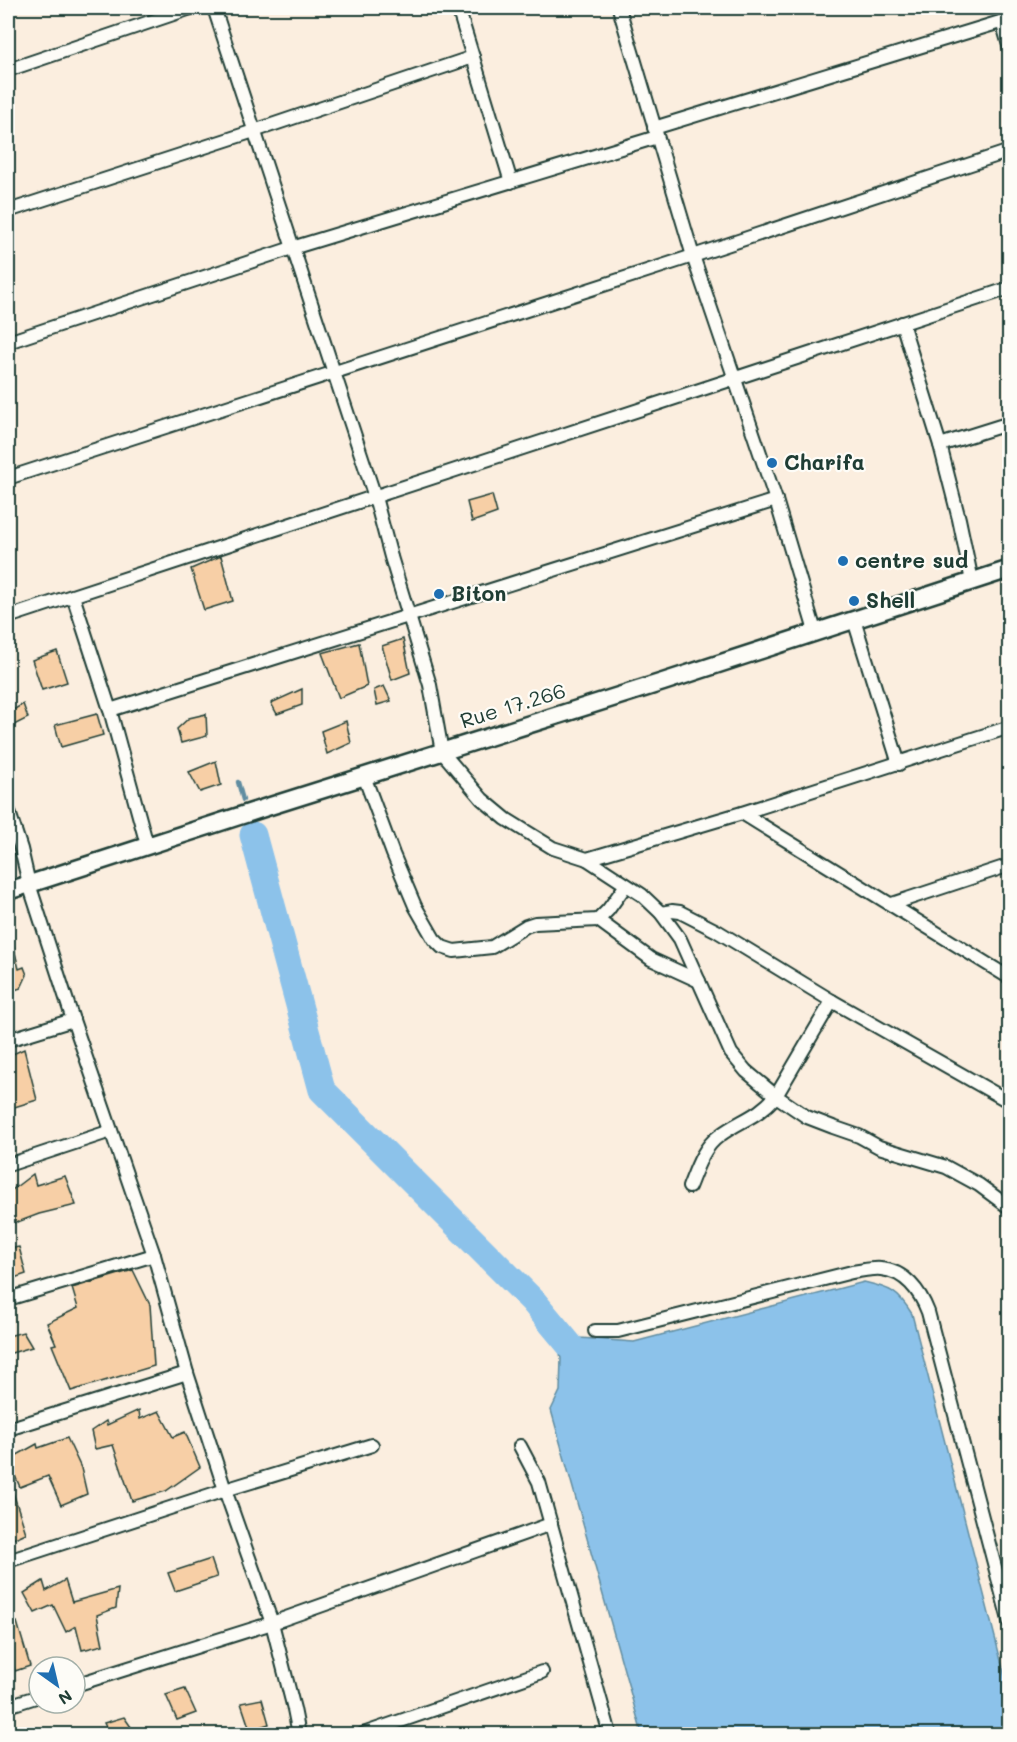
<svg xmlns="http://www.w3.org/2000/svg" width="1017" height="1742" viewBox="0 0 1017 1742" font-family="Mali,sans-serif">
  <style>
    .water { fill: #8cc2ea; stroke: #608da1; stroke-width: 1.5 }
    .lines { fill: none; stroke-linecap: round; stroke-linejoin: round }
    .stream { stroke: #608da1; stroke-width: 4.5 }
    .river { stroke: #8cc2ea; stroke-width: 27 }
    .building { fill: #f7cfa6; stroke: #1f3d34; stroke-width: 1.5 }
    .street-casing { stroke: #1f3d34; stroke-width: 16 }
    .secondary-casing { stroke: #1f3d34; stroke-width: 21 }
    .street { stroke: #fdfcf7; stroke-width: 12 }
    .secondary { stroke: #fdfcf7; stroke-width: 16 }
    .poi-dot { fill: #1f6fb2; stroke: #fdfcf7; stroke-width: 2 }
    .labels { text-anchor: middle; stroke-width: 4.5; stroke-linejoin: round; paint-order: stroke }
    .poi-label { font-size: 21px; font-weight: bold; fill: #1f3d34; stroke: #fdfcf7; text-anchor: start }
    .street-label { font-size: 21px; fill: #1f3d34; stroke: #fdfcf7 }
  </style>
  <rect width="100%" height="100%" fill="#fbeedf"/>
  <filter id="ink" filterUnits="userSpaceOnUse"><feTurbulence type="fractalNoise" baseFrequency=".0167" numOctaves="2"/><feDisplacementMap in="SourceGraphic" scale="12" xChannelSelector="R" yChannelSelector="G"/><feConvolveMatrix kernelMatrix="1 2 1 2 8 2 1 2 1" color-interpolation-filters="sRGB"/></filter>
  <g filter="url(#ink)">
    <path class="water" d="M864 1282C890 1288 898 1291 912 1314L1009 1692V1734H642L551 1410 560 1391 561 1359 558 1341 570 1331 580 1338 634 1342Z"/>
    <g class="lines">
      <polyline class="stream" points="238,782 243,800"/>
      <polyline class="river" points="253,835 322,1090 533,1301 587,1366"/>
    </g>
    <g class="building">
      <polygon points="492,495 497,513 472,522 467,502"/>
      <polygon points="221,556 233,601 204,610 191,569"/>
      <polygon points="403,639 410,673 392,680 382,646"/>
      <polygon points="359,643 367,686 339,698 322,653"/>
      <polygon points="57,651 67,682 42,690 32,660"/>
      <polygon points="384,686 391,701 377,705 374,690"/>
      <polygon points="302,689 302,705 277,714 271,703"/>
      <polygon points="23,704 28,718 8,728 8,713"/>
      <polygon points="97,714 103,735 61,747 55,725"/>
      <polygon points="206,714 207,736 181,743 177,729 189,718"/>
      <polygon points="346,721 351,743 327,754 321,731"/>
      <polygon points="216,761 221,785 200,792 189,772"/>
      <polygon points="12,940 19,969 24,967 27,975 21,988 8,992 8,941"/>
      <polygon points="24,1049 37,1100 8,1109 8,1056"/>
      <polygon points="33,1174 36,1185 65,1176 76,1205 39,1214 18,1222 18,1221 8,1225 8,1193"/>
      <polygon points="19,1247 26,1274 8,1280 8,1249"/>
      <polygon points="133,1270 150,1305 154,1366 71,1391 52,1345 56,1344 47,1323 78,1308 72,1288"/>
      <polygon points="23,1332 32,1347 8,1354 8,1336"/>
      <polygon points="139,1410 140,1419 159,1411 173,1437 185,1432 200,1467 166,1491 132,1501 113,1445 95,1449 91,1431 106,1421 107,1425"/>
      <polygon points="67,1438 81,1468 87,1494 61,1505 48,1476 20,1487 8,1460 37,1444 38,1448"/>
      <polygon points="10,1483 26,1533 8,1541 8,1484"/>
      <polygon points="211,1559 217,1577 175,1591 168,1573"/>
      <polygon points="65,1580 72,1602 118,1589 116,1608 97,1615 103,1645 82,1650 76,1626 66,1632 53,1605 35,1613 24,1593 43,1581 46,1591"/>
      <polygon points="17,1622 30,1666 15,1671 8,1648 8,1626"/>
      <polygon points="185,1689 196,1713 177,1720 166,1695"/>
      <polygon points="262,1699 269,1724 250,1730 241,1703"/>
      <polygon points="124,1717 136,1734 109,1734 104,1723"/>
    </g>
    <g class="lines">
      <defs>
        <g id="street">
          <polyline points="214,8 375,497 391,557 430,685 442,752 482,799 506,819 553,848 587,859 742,813 1010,727"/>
          <polyline points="458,8 511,182"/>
          <polyline points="619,8 693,256 776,500 815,631"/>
          <polyline points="1002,21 1010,49"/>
          <polyline points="8,70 191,8"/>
          <polyline points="654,128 1010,19"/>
          <polyline points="8,211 254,131 473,57"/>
          <polyline points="902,323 940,445 959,519 972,581"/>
          <polyline points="8,342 292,248 657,137"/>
          <polyline points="940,445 1010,423"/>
          <polyline points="8,478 693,256 1010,151"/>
          <polyline points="73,596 110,710 147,845"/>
          <polyline points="8,617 1010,288"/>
          <polyline points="854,620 899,764"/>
          <polyline points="110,710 776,500"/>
          <polyline points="364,776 393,854 415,906 434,939 442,947 454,951 492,947 526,926 535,923 598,920 608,910 626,885"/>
          <polyline points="8,809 21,849 29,884 73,1020 154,1255 187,1373 225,1490 272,1623 294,1709 299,1734"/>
          <polyline points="742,813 1010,978"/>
          <polyline points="587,859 642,895 661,913 680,939 731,1053 746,1071 776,1096 807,1117 833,1127 859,1136 879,1147 946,1167 979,1185 1010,1208"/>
          <polyline points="892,904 1010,865"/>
          <polyline points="661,913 672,911 680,912 717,931 832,1001 1010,1102"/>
          <polyline points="598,920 651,959 699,981"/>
          <polyline points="8,1040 73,1020"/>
          <polyline points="8,1165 111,1131"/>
          <path d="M689 1187C696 1170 703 1147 719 1136 740 1120 757 1118 776 1096L832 1001"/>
          <polyline points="8,1299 154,1255"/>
          <path d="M595 1331H618L852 1272C861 1271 872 1268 881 1269 905 1271 920 1291 928 1312L1010 1624"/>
          <polyline points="8,1429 187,1373"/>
          <polyline points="520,1446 539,1482 610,1734"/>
          <polyline points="8,1561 225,1490 372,1445"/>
          <polyline points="75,1685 272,1623 551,1524"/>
          <polyline points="8,1706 39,1696"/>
          <polyline points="363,1734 542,1672"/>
        </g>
        <polyline id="secondary" points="8,891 267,807 663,682 1010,569"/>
      </defs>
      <use href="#street" class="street-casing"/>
      <use href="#secondary" class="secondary-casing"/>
      <use href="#street" class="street"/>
      <use href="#secondary" class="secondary"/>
    </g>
  </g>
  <g class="poi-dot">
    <circle cx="772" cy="463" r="6"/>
    <circle cx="843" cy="561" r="6"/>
    <circle cx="439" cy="594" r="6"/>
    <circle cx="854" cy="601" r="6"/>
  </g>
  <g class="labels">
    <g class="poi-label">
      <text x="784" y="470">Charifa</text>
      <text x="855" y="568">centre sud</text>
      <text x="451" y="601">Biton</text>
      <text x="866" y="608">Shell</text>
    </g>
    <g class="street-label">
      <text transform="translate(513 706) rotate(-17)" y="7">Rue 17.266</text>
    </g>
  </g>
  <rect width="1017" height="1742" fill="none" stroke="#fdfcf7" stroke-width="30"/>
  <rect x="15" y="15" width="987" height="1712" fill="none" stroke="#1f3d34" stroke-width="2" filter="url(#ink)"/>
  <g transform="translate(57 1685) rotate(146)"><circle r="28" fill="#fdfcf7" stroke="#a4b0a9" stroke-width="1.5"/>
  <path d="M0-4.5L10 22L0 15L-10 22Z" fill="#1f6fb2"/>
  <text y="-9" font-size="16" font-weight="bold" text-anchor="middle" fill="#1f3d34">N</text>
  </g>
</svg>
